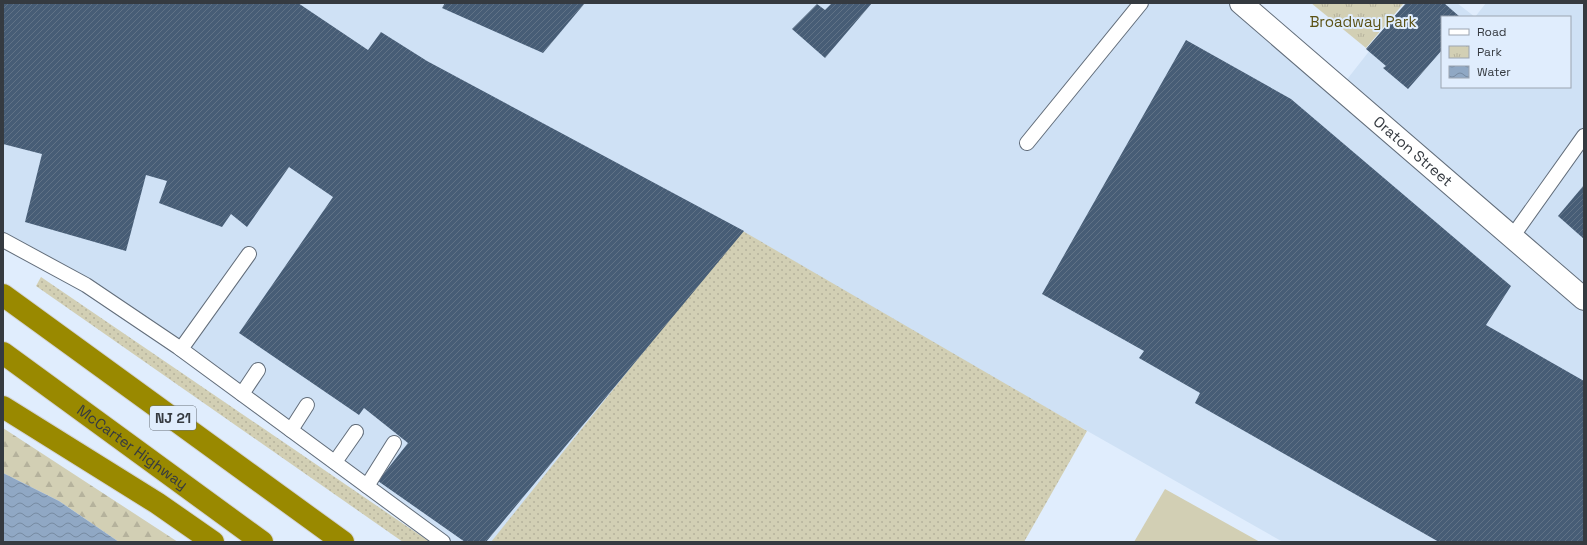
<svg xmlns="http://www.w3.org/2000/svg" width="1587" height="545" viewBox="0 0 1587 545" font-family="'Space Grotesk',sans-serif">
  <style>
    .built { fill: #cfe1f5 }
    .grass { fill: url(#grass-dots) }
    .forest { fill: url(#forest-firs) }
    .park { fill: url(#park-tufts) }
    .pitch { fill: #d2cfb4 }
    .water { fill: url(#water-waves) }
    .building { fill: url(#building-hatch) }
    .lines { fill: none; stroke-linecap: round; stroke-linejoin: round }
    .service-casing { stroke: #626d7a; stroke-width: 16 }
    .minor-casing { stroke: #626d7a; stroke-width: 24 }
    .motorway-casing { stroke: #d3d4d5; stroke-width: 24 }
    .service { stroke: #fff; stroke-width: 14 }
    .minor { stroke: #fff; stroke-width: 22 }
    .motorway { stroke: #998900; stroke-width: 22 }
    .labels { text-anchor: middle; stroke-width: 4; stroke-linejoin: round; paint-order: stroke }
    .shield { fill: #e0edfd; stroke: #687079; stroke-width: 1 }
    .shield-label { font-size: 14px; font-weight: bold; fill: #353a40 }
    .park-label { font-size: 15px; fill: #5b5216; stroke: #e0edfd }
    .street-label { font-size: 15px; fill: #353a40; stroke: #e0edfd }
  </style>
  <defs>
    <pattern id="grass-dots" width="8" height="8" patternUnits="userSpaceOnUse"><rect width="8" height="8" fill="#d2cfb4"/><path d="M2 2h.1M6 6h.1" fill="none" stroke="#b5b29c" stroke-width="1.8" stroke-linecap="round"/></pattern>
    <pattern id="forest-firs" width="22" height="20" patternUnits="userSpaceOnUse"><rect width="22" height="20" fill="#d2cfb4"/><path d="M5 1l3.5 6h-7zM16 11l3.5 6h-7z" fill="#b5b29c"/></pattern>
    <pattern id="park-tufts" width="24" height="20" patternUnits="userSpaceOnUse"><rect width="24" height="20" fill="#d2cfb4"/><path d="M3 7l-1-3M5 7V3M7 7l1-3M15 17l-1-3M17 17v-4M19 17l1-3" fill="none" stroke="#b5b29c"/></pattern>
    <pattern id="water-waves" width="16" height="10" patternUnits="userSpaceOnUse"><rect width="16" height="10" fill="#90a8c4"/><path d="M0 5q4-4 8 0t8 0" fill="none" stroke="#768aa1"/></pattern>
    <pattern id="building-hatch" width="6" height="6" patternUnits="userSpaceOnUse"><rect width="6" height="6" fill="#475d76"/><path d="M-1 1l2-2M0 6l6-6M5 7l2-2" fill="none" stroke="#607286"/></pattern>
  </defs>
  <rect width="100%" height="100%" fill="#e0edfd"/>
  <polygon class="built" points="3,3 1242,3 1341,87 1407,3 1457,3 1475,17 1442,17 1442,87 1570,87 1570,17 1475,17 1486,3 1584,3 1584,542 1283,542 740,234 492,542 451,542 250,402 129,320 3,246"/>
  <g class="grass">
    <polygon points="741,230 1087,431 1024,542 491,542"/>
    <polygon points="41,277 430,542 403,542 36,286"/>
  </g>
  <polygon class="forest" points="3,428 178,542 119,542 59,501 3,473"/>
  <polygon class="park" points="1311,3 1404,3 1366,48"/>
  <polygon class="pitch" points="1165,489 1260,542 1134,542"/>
  <polygon class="water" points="3,473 59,501 119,542 3,542"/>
  <g class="building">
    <polygon points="3,3 298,3 368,50 381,32 427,61 744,231 486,542 465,542 378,481 408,443 364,408 359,415 239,333 333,197 289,167 247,227 231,214 222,227 159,203 167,181 146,175 126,251 25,222 42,154 3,144"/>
    <polygon points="445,3 585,3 543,53 442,8"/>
    <polygon points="832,3 872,3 825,58 792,29 817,4 825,10"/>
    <polygon points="1406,3 1444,3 1460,17 1442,17 1442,50 1408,89 1383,68 1386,66 1366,49"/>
    <polygon points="1186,40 1291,99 1511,286 1486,325 1584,381 1584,542 1439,542 1195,403 1200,393 1139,358 1144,351 1042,294"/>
    <polygon points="1584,185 1584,239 1558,216"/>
  </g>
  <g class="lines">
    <defs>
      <g id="service">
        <polyline points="1027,143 1141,3"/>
        <polyline points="1512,237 1584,136"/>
        <polyline points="3,240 86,285 178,347 443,542"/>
        <polyline points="181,349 249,254"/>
        <polyline points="242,394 258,370"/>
        <polyline points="291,430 307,405"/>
        <polyline points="335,462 356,432"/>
        <polyline points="367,486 394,443"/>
      </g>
      <g id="minor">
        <path id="s1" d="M1241 3 1584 299"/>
      </g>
      <g id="motorway">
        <polyline points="3,295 343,542"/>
        <path id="s2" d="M3 353 262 542"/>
        <polyline points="3,407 157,503 213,542"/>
      </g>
    </defs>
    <use href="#service" class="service-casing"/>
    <use href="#minor" class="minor-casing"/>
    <use href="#motorway" class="motorway-casing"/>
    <use href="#service" class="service"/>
    <use href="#minor" class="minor"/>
    <use href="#motorway" class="motorway"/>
  </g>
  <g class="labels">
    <rect class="shield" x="150" y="406" width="46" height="24" rx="3"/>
    <g class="shield-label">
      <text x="173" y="423">NJ 21</text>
    </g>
    <g class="park-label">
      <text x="1363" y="27">Broadway Park</text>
    </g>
    <g class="street-label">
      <text dy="5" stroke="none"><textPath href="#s1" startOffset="227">Oraton Street</textPath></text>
      <text dy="5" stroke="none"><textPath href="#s2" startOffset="160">McCarter Highway</textPath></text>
    </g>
  </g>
  <rect width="1587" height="545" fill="none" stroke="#353a40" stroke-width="8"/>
  <rect x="1441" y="16" width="130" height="72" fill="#e0edfd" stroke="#9ca5b1"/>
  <rect x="1449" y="29" width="20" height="6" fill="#ffffff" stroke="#9ca5b1"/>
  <text x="1477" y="36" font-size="12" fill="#353a40">Road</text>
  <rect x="1449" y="46" width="20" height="12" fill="url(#park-tufts)" stroke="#9ca5b1"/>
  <text x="1477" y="56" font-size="12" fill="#353a40">Park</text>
  <rect x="1449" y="66" width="20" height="12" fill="url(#water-waves)" stroke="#9ca5b1"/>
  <text x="1477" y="76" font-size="12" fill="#353a40">Water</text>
</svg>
